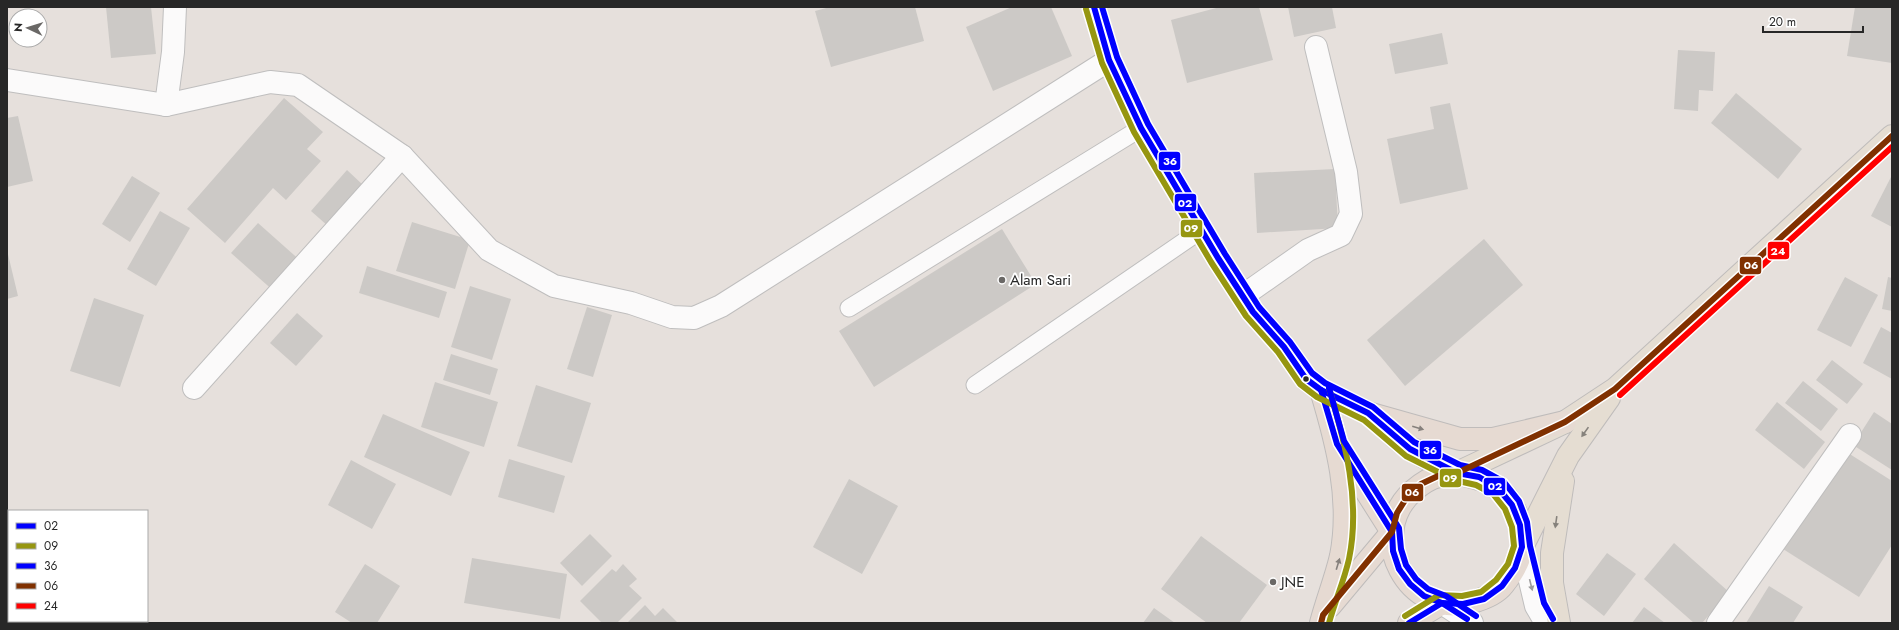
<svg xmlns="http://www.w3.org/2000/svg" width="1899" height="630" viewBox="0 0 1899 630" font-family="Jost,sans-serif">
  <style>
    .building { fill: #ccc9c6 }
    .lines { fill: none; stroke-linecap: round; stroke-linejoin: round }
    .service-casing { stroke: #bfbebe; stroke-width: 19 }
    .minor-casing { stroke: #bfbebe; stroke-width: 24 }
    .secondary-casing { stroke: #bfbebe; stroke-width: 24 }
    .primary-casing { stroke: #bfbcbb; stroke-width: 24 }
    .trunk-casing { stroke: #bfbcbb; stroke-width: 24 }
    .service { stroke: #fbfafa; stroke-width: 17 }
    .minor { stroke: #fbfafa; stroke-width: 22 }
    .secondary { stroke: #fbfafa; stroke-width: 22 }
    .primary { stroke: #e5ddd2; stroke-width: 22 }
    .trunk { stroke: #e6dad2; stroke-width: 22 }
    .bus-1-casing { stroke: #fff; stroke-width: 9 }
    .bus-2-casing { stroke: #fff; stroke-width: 9 }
    .bus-3-casing { stroke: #fff; stroke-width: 9 }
    .bus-4-casing { stroke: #fff; stroke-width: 9 }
    .bus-5-casing { stroke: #fff; stroke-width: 9 }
    .bus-1 { stroke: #00f; stroke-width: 6 }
    .bus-2 { stroke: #969610; stroke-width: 6 }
    .bus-3 { stroke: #00f; stroke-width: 6 }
    .bus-4 { stroke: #803000; stroke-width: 6 }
    .bus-5 { stroke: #f00; stroke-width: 6 }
    .oneway { fill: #86807c }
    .oneway2 { fill: #86827c }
    .oneway3 { fill: #9c9b9b }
    .poi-dot { fill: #6a6866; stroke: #fff; stroke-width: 1.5 }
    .bus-dot { fill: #272727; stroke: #fff; stroke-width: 1.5 }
    .labels { text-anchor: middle; stroke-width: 3.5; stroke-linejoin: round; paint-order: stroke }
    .poi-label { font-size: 15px; fill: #272727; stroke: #fff; text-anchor: start }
    .line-badge { stroke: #fff; stroke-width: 1.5 }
    .badge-label { font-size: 11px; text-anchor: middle; font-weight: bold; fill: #fff }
  </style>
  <rect width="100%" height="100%" fill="#e6e0dc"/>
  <g class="building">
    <polygon points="106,7 151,7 156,54 111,58"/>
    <polygon points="830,7 915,7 924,41 831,67 815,11"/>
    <polygon points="1012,7 1051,7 1072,56 993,91 966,27"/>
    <polygon points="1220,7 1259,7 1273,60 1187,83 1171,20"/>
    <polygon points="1288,7 1332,7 1336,28 1294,37"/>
    <polygon points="1855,7 1892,7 1892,63 1847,56"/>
    <polygon points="1442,33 1448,64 1395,74 1389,44"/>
    <polygon points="1678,50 1715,52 1713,91 1699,90 1698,111 1674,109"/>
    <polygon points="1736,93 1802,149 1778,179 1711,123"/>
    <polygon points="284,98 323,132 307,149 321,161 286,200 273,188 225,243 187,209"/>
    <polygon points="1450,103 1468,189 1400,204 1387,139 1434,129 1430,107"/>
    <polygon points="18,116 33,181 7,187 7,118"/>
    <polygon points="1335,169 1338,228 1257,233 1254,173"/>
    <polygon points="347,170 364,186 328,226 311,211"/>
    <polygon points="1892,175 1892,227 1871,216"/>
    <polygon points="132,176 160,193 130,242 102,224"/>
    <polygon points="160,211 190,228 156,286 127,269"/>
    <polygon points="412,222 470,240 455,289 396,271"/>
    <polygon points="258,223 303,263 276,293 231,253"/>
    <polygon points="1002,229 1036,284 874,387 839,331"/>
    <polygon points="1484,239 1523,285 1405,386 1367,340"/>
    <polygon points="7,250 18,296 7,299"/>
    <polygon points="367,266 447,292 439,318 359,293"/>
    <polygon points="1845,277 1878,295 1851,347 1817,330"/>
    <polygon points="1888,277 1892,278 1892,311 1882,309"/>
    <polygon points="470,286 511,299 492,360 451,347"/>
    <polygon points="94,298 144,315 120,387 70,371"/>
    <polygon points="587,307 612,315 593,377 567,369"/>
    <polygon points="297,313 323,336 296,366 270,343"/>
    <polygon points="1881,327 1892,333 1892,379 1863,363"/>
    <polygon points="451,354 498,369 490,395 443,380"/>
    <polygon points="1832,360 1863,384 1847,404 1816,380"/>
    <polygon points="1803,381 1838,409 1821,431 1785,403"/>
    <polygon points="435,382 498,402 484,447 421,427"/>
    <polygon points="536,385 591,403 572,463 517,446"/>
    <polygon points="1777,402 1825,442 1804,469 1755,430"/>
    <polygon points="1874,412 1892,424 1892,470 1853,445"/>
    <polygon points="383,414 470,452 451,496 364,457"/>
    <polygon points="1845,451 1892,481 1892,545 1859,597 1783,549"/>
    <polygon points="509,459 565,476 554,513 498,497"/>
    <polygon points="351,460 396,484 372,529 328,505"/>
    <polygon points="849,479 898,506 862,574 813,547"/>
    <polygon points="590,534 612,556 582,586 560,563"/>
    <polygon points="1201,536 1267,585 1239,623 1207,623 1161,589"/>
    <polygon points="1674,543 1729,592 1702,623 1694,623 1644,579"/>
    <polygon points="1607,553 1636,574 1604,616 1576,594"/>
    <polygon points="472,558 567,574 560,619 464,603"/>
    <polygon points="365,564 400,586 377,623 352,623 335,612"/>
    <polygon points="623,564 637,579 629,586 642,598 617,623 602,623 580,601 612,569 616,572"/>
    <polygon points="1769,586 1803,607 1793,623 1746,623"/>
    <polygon points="645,605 655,616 663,608 678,623 627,623"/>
    <polygon points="1644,607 1665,623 1632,623"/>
    <polygon points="1154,608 1175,623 1143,623"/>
  </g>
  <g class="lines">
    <defs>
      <g id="service">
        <polyline points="849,308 1141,128"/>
        <polyline points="975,385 1201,230"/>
      </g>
      <g id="minor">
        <polyline points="7,80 166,105 270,82 298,85 402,156 489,250 554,286 631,303 672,317 694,318 721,306 1109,60"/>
        <polyline points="166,105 173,52 175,7"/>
        <polyline points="1244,295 1308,250 1341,235 1351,214 1346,172 1316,47"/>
        <polyline points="194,388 402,156"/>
        <polyline points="1718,623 1850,435"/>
      </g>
      <g id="secondary">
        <polyline points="1522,547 1536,606 1546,623"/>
        <polyline points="1442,603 1472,623"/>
      </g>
      <g id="primary">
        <polyline points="1457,473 1565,422 1615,389 1892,136"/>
        <polyline points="1522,547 1568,456 1609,398"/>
        <polyline points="1559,623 1552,583 1552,553 1563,481"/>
      </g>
      <g id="trunk">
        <polyline points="1094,7 1109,60 1141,128 1218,258 1253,312 1284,347 1306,379 1321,390 1368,413 1460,439 1493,439 1565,422"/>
        <path d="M1375 419C1387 429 1399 442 1412 450 1426 458 1443 469 1458 473 1473 478 1484 478 1497 488 1514 500 1524 526 1522 547 1520 561 1512 574 1503 585 1496 594 1483 599 1472 602 1408 620 1364 535 1413 491 1421 484 1430 478 1439 476 1445 474 1451 474 1457 473"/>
        <polyline points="1340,450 1392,532"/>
        <polyline points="1330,606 1392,532"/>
        <path d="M1321 623C1327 600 1336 578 1341 556 1352 500 1337 443 1321 390"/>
        <polyline points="1409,623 1442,603"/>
      </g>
    </defs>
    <use href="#service" class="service-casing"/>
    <use href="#minor" class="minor-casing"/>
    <use href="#secondary" class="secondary-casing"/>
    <use href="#primary" class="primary-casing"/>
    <use href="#trunk" class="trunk-casing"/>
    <use href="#service" class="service"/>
    <use href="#minor" class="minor"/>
    <use href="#secondary" class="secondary"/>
    <use href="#primary" class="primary"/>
    <use href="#trunk" class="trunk"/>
    <defs>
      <g id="bus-1">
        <polyline points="1094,7 1109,60 1141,128 1218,258 1253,312 1284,347 1306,379 1321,390 1368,413 1410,449 1457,473 1479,477 1498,488 1512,505 1520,525 1522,547 1515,568 1502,586 1484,599 1463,604 1442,603 1409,623"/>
        <polyline points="1321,390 1337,444 1392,532 1393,551 1399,569 1410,584 1424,596 1442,603 1467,619"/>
      </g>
      <g id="bus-2">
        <polyline points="1086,9 1102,63 1134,132 1211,262 1246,316 1278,352 1300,384 1317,397 1364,420 1406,456 1454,480 1476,485 1493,494 1505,509 1512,527 1514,546 1508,564 1496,580 1481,592 1462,596 1439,595 1405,616"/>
        <path d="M1329 388C1345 442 1361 501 1349 559 1344 581 1335 601 1329 623"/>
      </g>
      <g id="bus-3">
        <polyline points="1102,7 1117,57 1148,124 1225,254 1259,307 1290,342 1312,373 1325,383 1373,407 1414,442 1460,465 1482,470 1504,482 1519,501 1527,522 1530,546 1544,603 1553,619"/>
        <polyline points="1329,388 1344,441 1399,528 1401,549 1406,565 1416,579 1428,589 1446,596 1476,616"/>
      </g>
      <polyline id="bus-4" points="1321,623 1323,615 1392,532 1397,513 1407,497 1421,484 1438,476 1457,473 1565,422 1615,389 1892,136"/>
      <polyline id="bus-5" points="1620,395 1892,147"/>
    </defs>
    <use href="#bus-1" class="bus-1-casing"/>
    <use href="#bus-2" class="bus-2-casing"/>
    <use href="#bus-3" class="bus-3-casing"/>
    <use href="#bus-4" class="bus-4-casing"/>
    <use href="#bus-5" class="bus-5-casing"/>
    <use href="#bus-1" class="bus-1"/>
    <use href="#bus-2" class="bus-2"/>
    <use href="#bus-3" class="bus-3"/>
    <use href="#bus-4" class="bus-4"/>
    <use href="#bus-5" class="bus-5"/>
  </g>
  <defs><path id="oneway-solid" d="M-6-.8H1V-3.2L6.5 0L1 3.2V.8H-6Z"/></defs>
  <g class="oneway">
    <use href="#oneway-solid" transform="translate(1418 428) rotate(16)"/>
    <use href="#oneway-solid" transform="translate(1338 564) rotate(-73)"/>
  </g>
  <g class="oneway2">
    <use href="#oneway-solid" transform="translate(1585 432) rotate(125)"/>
    <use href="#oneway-solid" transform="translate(1556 522) rotate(98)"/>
  </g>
  <use class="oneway3" href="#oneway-solid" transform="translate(1531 585) rotate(76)"/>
  <g class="poi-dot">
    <circle cx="1002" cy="280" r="4"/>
    <circle cx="1273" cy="582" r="4"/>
  </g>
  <circle class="bus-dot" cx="1306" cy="379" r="3.5"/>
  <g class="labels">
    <g class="poi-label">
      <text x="1010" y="285">Alam Sari</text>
      <text x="1281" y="587">JNE</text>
    </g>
  </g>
  <g class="line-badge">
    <rect x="1158" y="151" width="23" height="20" rx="4" fill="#00f"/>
    <rect x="1174" y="193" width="23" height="19" rx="4" fill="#00f"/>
    <rect x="1180" y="219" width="23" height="19" rx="4" fill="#969610"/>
    <rect x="1767" y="241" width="23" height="19" rx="4" fill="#f00"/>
    <rect x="1739" y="256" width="23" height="19" rx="4" fill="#803000"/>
    <rect x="1419" y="440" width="23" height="20" rx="4" fill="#00f"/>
    <rect x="1439" y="468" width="23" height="20" rx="4" fill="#969610"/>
    <rect x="1483" y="477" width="23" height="19" rx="4" fill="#00f"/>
    <rect x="1401" y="483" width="23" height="19" rx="4" fill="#803000"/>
  </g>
  <g class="badge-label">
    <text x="1170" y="165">36</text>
    <text x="1185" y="207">02</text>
    <text x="1191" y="232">09</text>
    <text x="1778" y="255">24</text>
    <text x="1751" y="269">06</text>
    <text x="1430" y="454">36</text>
    <text x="1450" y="482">09</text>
    <text x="1495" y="490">02</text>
    <text x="1412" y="496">06</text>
  </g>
  <rect width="1899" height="630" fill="none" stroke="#272727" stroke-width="16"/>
  <rect x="8" y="510" width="140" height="112" fill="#ffffff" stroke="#a9a9a9"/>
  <rect x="16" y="523" width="20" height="6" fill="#0000ff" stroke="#a9a9a9"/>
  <text x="44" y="530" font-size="12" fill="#272727">02</text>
  <rect x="16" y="543" width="20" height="6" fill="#969610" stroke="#a9a9a9"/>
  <text x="44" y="550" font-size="12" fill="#272727">09</text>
  <rect x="16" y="563" width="20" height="6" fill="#0000ff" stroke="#a9a9a9"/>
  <text x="44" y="570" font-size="12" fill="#272727">36</text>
  <rect x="16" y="583" width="20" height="6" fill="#803000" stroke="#a9a9a9"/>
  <text x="44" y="590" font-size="12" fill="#272727">06</text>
  <rect x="16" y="603" width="20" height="6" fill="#ff0000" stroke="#a9a9a9"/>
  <text x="44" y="610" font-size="12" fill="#272727">24</text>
  <g transform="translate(28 28) rotate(274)"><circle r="19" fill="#ffffff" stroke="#a9a9a9"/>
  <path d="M0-3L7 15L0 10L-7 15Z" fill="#6a6866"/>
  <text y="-6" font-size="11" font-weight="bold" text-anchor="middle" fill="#272727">N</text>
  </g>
  <path d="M1763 26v6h100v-6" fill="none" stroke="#272727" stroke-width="2"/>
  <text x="1769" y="26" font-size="12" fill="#272727" stroke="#ffffff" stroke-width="3" paint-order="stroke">20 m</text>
</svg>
